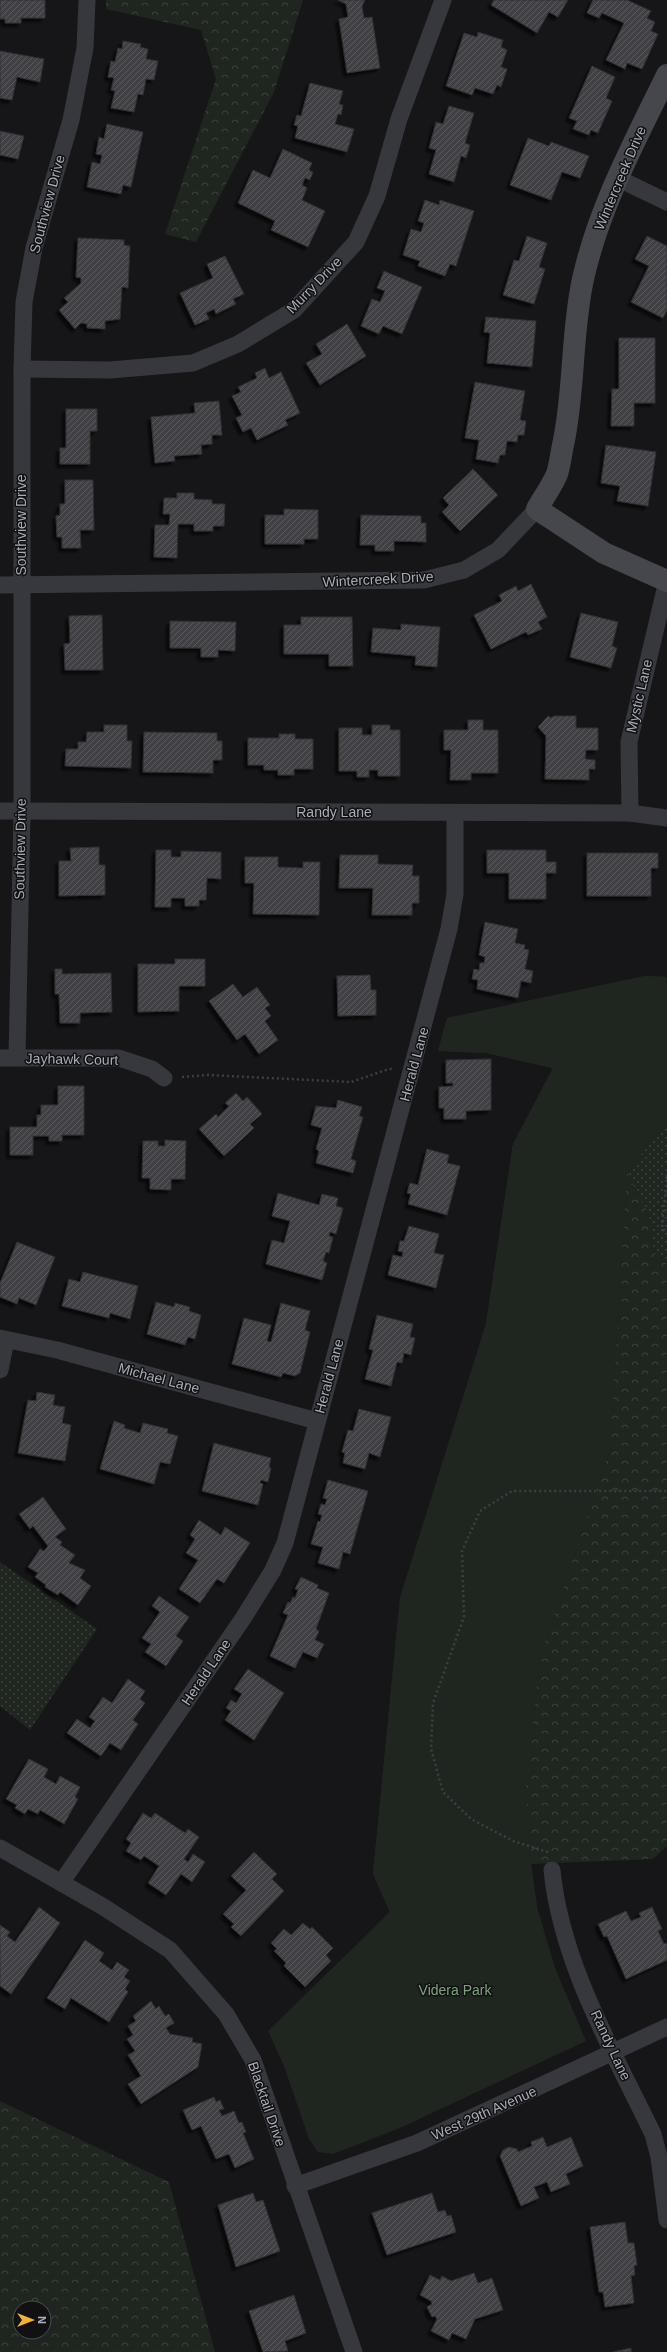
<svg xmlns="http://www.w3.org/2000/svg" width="667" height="2352" viewBox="0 0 667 2352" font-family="Arial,sans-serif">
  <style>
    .grass { fill: url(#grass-dots) }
    .forest { fill: url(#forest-crowns); fill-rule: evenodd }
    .park { fill: #1e261f }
    .building { fill: url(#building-hatch); stroke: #303034; filter: url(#shadow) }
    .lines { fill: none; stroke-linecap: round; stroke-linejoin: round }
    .path { stroke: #3d3f44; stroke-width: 2.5; stroke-dasharray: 2 3; stroke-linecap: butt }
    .street { stroke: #37383d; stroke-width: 17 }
    .secondary { stroke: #45474d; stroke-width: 22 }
    .labels { text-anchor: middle; stroke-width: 3; stroke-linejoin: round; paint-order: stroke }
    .street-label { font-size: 14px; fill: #a8adb8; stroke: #111113 }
    .park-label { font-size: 14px; fill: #7fa381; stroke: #111113 }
  </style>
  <defs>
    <pattern id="grass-dots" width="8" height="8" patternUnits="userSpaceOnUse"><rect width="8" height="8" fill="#1e261f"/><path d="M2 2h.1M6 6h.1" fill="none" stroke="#3c433d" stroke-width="1.8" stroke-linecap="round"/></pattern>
    <pattern id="forest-crowns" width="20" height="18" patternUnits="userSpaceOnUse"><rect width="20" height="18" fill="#1e261f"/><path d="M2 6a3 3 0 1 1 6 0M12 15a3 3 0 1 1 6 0" fill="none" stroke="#3c433d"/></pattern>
    <pattern id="building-hatch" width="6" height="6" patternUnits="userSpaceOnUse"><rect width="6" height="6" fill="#404145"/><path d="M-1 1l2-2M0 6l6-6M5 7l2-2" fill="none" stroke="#595a5e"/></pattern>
    <filter id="shadow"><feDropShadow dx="-3.5" dy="3.5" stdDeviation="1" flood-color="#0009"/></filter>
  </defs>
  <rect width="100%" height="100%" fill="#161618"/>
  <g class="grass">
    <polygon points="667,1088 667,1264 654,1254 649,1215 571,1116"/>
    <polygon points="0,1562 97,1629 30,1730 0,1706"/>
  </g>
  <g class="forest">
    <polygon points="106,0 303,0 274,92 196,242 165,234 216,79 201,30 106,9"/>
    <polygon points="645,976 667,977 627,1173 649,1215 654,1254 667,1264 667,1846 653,1859 531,1864 537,1907 355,1947 390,1912 373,1874 400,1598 486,1324 513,1144 553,1068 486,1053 438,1051 447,1018"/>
    <path d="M0 2101 169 2182 215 2352H0ZM20 2308H44V2332H20Z"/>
  </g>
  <polygon class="park" points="645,976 667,977 667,1126 660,1131 627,1173 610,1450 540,1657 526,1787 531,1864 537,1907 555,1968 586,2041 400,2128 333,2154 318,2152 309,2139 284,2066 268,2031 390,1912 373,1874 400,1598 486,1324 513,1144 553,1068 486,1053 438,1051 447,1018"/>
  <g class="building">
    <polygon points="0,0 45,0 45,18 21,18 21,23 5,23 5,19 0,19"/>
    <polygon points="338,0 365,0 362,6 364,18 372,17 380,68 347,73 339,19 348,17 346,4"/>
    <polygon points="494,0 568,0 558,17 549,12 537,33 491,5"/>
    <polygon points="593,0 627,0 651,11 647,18 655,22 651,31 658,34 642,69 627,63 625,69 606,60 624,23 602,13 599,18 587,13"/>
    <polygon points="478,32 503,40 501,47 507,50 501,67 507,69 501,87 497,85 493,94 475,88 472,95 446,86 464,33 477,37"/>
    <polygon points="123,41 141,44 140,47 148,49 146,59 158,61 154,80 146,79 143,95 138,94 134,112 111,108 115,91 111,90 114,78 108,77 111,61 115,62 118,48 122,49"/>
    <polygon points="0,51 44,59 40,82 17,77 12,100 0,98"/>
    <polygon points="592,66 615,77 606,98 612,101 598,133 591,130 589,135 573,129 577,121 569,118"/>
    <polygon points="310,83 343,91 339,104 343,105 341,115 338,114 335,124 354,129 347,152 295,138 298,126 294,125 297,115 301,116"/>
    <polygon points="449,106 474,113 465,143 470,145 466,158 461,156 454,182 429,174 436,150 429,148 436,122 443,124"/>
    <polygon points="107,124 143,132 131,187 123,185 121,194 87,187 92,162 100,164 102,155 96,154 99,137 104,139"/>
    <polygon points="0,131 24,136 18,159 0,155"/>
    <polygon points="528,138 549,146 551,142 589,156 580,178 562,172 551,200 510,185"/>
    <polygon points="283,149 312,163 309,170 313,172 310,180 305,178 302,185 307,188 302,200 325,211 308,247 271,230 275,221 238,203 253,170 270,178"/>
    <polygon points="425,200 439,205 440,200 474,211 456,266 450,264 445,276 418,266 420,261 403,255 411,229 421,232 424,223 418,221"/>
    <polygon points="527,236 547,243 539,267 545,269 534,304 503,295 514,260 519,261"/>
    <polygon points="647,236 667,246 667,310 663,318 631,302 649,266 635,259"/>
    <polygon points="78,238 124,240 124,245 130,246 128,288 122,287 120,319 105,321 105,329 87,328 87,324 81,323 75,329 59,310 68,302 64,298 81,283 81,278 76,277"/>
    <polygon points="225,256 244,294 233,299 236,304 216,314 214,309 206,313 209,319 195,325 180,293 213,278 207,264"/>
    <polygon points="384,271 422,287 402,334 383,326 379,334 361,326 372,299 380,302 385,291 377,288"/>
    <polygon points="486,317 536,321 532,367 487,363 490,333 484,332"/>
    <polygon points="347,324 366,356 320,385 306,363 322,354 316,344"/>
    <polygon points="619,338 655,338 655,403 634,403 634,426 611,426 612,389 619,389"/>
    <polygon points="265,368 269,378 281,372 300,413 285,420 288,425 257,440 251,428 243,432 236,418 242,415 232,396 241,392 238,387 257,378 255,373"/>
    <polygon points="475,382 525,391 520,420 526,421 524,435 518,435 517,442 507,441 505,455 500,455 498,463 476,459 479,440 465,438"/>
    <polygon points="219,401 222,435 212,435 212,444 201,445 202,454 174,456 175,461 155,463 151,417 195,413 194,403"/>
    <polygon points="66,409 97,409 97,431 90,431 90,464 60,464 60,448 66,448"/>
    <polygon points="606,445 656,452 648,506 617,501 620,486 601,483"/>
    <polygon points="473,469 498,495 460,531 442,512 449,505 443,498"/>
    <polygon points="65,480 93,480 94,530 80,530 81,548 62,548 62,537 57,537 56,516 60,515 60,504 65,504"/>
    <polygon points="177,493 194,493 194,499 212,500 212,504 225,504 224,526 213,526 213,531 194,531 194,524 178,524 177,558 154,557 155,525 169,525 170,514 163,514 164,498 177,498"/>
    <polygon points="284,509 318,510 318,539 304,539 304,544 265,544 265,515 284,515"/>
    <polygon points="361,515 421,516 421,523 426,523 426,542 394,541 394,551 375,551 375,545 360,545"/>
    <polygon points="531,584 547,617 538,622 542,629 528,635 526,632 491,649 474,615 502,601 499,595 516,586 518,591"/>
    <polygon points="581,613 618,622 612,646 617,648 611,668 570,657"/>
    <polygon points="102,615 103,670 65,670 64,644 70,643 69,616"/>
    <polygon points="301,617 352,617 353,666 329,666 329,654 284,654 284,625 301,625"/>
    <polygon points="170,621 236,622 235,651 218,650 218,657 201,657 201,648 170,648"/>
    <polygon points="401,624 440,627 437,667 415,665 416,656 371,652 373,628 401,630"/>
    <polygon points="548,716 551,718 554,716 576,716 576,728 598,728 598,750 586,750 585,759 595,760 595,769 589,769 589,780 545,779 546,736 538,727"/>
    <polygon points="468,720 483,720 483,730 498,730 498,773 471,773 471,780 450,780 451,750 444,750 444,730 468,730"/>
    <polygon points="104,725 127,725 127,741 132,741 131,768 65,766 66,749 78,749 78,742 86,742 87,732 104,732"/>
    <polygon points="372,725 390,725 390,730 400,730 400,776 378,776 378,770 369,770 369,777 357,777 357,771 339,771 339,728 362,728 362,735 372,735"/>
    <polygon points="144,732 217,733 217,741 222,741 222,760 213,760 213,773 143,772"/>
    <polygon points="279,734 295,734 295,739 313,739 313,769 294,769 294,775 278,775 278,770 264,770 264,765 248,765 248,738 279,738"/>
    <polygon points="99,847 99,865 105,865 105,895 59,896 59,861 71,861 70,848"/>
    <polygon points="156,850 171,850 171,857 181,857 181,851 221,852 221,879 207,878 206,900 199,900 199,906 185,906 185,898 171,898 171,907 155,907"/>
    <polygon points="487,850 546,850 546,862 556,862 556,873 546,873 546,899 509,899 509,873 487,873"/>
    <polygon points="587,853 658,853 658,868 651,868 651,896 587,896"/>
    <polygon points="340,855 378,855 378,864 413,865 412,876 419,876 419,903 412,903 412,915 372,915 373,888 339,888"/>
    <polygon points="245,857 278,857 278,867 303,868 303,862 320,862 319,915 253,914 254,883 245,883"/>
    <polygon points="485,922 518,929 515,943 525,945 524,949 529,950 525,969 533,971 531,983 521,981 518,998 477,989 478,980 472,979 474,969 479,970 480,963 484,963 485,957 479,955"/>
    <polygon points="175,959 205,959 205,986 179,986 179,1011 138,1012 138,964 175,964"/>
    <polygon points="55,969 62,969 62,974 111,973 112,1012 80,1013 80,1023 60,1023 59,994 55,994"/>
    <polygon points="370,975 371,990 376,990 376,1015 338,1016 337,976"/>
    <polygon points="233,984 243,997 257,987 270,1005 265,1008 271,1016 265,1021 278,1040 259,1054 245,1034 237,1040 209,1001"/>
    <polygon points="491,1059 491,1110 466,1111 466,1119 444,1119 444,1108 439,1108 439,1087 453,1086 453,1083 446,1083 446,1060"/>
    <polygon points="58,1086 84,1086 84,1135 62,1135 62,1141 49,1141 49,1136 33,1136 33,1155 10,1155 10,1127 37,1127 37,1115 41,1115 41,1105 58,1105"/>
    <polygon points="236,1093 243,1101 247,1097 262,1114 250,1124 254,1128 224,1156 199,1129 216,1114 218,1117 229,1106 225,1103"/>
    <polygon points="338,1100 362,1107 359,1116 363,1117 351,1159 356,1161 353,1173 316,1163 319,1151 316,1149 322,1128 311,1125 316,1106 336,1108"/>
    <polygon points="165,1140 186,1141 185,1179 171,1179 171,1190 150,1189 150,1178 142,1178 143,1141 158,1141 158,1146 165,1146"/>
    <polygon points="427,1149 449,1155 447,1163 460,1166 447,1215 408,1204 411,1194 407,1193 410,1183 418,1185"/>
    <polygon points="278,1193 319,1205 322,1194 338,1198 336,1206 343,1208 336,1234 330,1232 329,1236 333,1237 329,1253 326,1252 323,1261 327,1263 322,1280 266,1264 272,1240 284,1243 290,1221 272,1216"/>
    <polygon points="409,1226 439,1234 434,1253 444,1255 436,1288 388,1275 393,1255 402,1257 403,1252 398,1251 400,1241 404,1241"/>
    <polygon points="17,1242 55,1257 36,1305 19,1298 17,1304 0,1297 0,1283"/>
    <polygon points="83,1272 138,1286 130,1319 110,1313 109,1318 62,1306 69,1279 80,1282"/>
    <polygon points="156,1302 174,1307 175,1303 190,1307 189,1311 201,1315 195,1339 188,1337 185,1345 147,1334"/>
    <polygon points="281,1303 310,1311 305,1330 310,1332 300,1373 295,1376 283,1373 281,1377 232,1364 244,1318 271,1325 267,1341 271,1342"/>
    <polygon points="377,1315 413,1324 410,1337 415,1338 411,1355 404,1353 402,1363 397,1362 391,1386 365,1379 373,1350 369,1349"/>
    <polygon points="37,1392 55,1395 53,1405 65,1407 62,1423 71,1425 65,1461 18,1453 28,1400 36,1401"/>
    <polygon points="359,1409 391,1417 380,1457 369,1453 365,1469 343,1463 345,1453 342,1452 348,1430 353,1431"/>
    <polygon points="114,1421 125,1425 124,1428 140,1433 143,1423 168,1429 167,1433 178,1436 170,1464 160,1462 154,1484 100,1469"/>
    <polygon points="214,1443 271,1458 269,1467 271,1468 268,1482 261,1480 260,1483 263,1484 258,1505 202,1491"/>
    <polygon points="328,1480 368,1491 350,1554 343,1552 339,1569 318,1563 323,1547 311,1544 318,1521 320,1522 322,1515 318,1514 321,1504 325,1505 327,1499 323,1498"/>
    <polygon points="43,1497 66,1529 55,1537 62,1542 60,1545 75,1555 69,1563 85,1570 80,1578 91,1586 78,1605 60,1592 58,1595 45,1587 46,1585 35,1577 38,1573 28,1567 40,1549 44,1551 48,1546 33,1526 30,1529 19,1514"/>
    <polygon points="199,1520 221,1535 225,1527 250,1543 224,1583 217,1579 200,1603 179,1589 198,1560 186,1553 195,1539 190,1535"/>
    <polygon points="301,1577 318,1585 317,1588 329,1593 316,1629 319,1631 315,1640 324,1644 317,1658 303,1652 295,1668 270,1656 288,1615 283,1613 288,1602 290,1603 293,1597 295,1598 298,1590 295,1589"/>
    <polygon points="159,1596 189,1617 176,1636 183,1641 166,1666 145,1652 151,1644 142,1638 160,1612 152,1606"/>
    <polygon points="248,1669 284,1693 254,1740 225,1720 231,1711 226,1708 231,1700 236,1703 242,1694 234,1689"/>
    <polygon points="128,1679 145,1691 140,1699 145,1703 133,1720 138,1724 121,1750 110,1743 101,1756 67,1733 77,1719 90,1728 95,1721 89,1717 103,1697 112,1703"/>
    <polygon points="29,1759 48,1769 44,1777 56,1784 60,1776 80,1787 75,1797 78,1799 64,1824 40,1810 38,1814 28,1809 25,1814 15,1808 17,1805 6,1799"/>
    <polygon points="143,1813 151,1818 155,1813 185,1833 188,1829 199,1837 184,1859 188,1862 193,1854 205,1862 192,1882 181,1874 166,1895 148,1883 159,1866 144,1856 141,1860 126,1851 131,1843 126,1839"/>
    <polygon points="254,1852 277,1874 272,1879 284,1891 241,1936 231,1927 234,1924 223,1914 246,1890 231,1876"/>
    <polygon points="39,1907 60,1923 11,1994 0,1986 0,1925 10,1932 7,1936 15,1942"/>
    <polygon points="652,1907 662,1929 658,1931 664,1944 667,1943 667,1960 626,1979 607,1936 604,1937 598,1924 626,1911 631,1921 641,1917 639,1913"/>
    <polygon points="303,1923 310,1929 312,1927 333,1948 326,1955 331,1961 305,1987 284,1966 286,1963 274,1951 277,1949 271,1943 284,1929 291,1935"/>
    <polygon points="85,1940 104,1953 99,1961 112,1970 117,1962 129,1970 124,1977 130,1981 125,1989 128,1992 109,2022 71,1998 65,2009 47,1998"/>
    <polygon points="151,2001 156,2009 159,2006 165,2016 169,2014 174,2023 166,2028 170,2034 193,2038 192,2042 202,2044 198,2067 141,2104 128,2084 141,2076 128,2055 135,2051 127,2039 133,2035 128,2026 136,2021 133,2016"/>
    <polygon points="214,2097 216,2102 220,2100 224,2109 219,2110 222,2116 234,2111 239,2123 242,2122 246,2132 243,2133 254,2159 235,2168 229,2154 216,2159 201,2126 192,2130 183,2110"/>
    <polygon points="543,2137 547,2147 571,2137 583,2166 566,2174 570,2184 551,2192 547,2182 534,2187 539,2198 521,2206 500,2156 503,2150 509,2147 517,2149 518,2152 532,2146 531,2142"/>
    <polygon points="253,2193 256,2202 263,2200 280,2251 236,2267 218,2205"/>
    <polygon points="432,2193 438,2212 445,2210 447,2216 451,2215 456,2232 387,2255 372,2213"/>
    <polygon points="625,2222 628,2243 634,2243 637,2265 634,2266 635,2275 631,2276 634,2303 605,2307 603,2292 599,2292 590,2227"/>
    <polygon points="474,2273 478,2283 492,2278 503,2310 475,2319 466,2339 452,2333 449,2340 431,2331 437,2319 435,2316 432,2317 427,2307 432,2304 431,2301 420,2295 430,2275 440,2280 442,2276 451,2281"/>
    <polygon points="294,2295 306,2333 285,2341 288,2351 263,2352 249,2311"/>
    <polygon points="631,2348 631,2352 613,2352"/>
  </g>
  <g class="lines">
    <g class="path">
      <polyline points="182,1077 208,1075 351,1082 389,1069 394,1069"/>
      <polyline points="667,1175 662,1228 667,1234"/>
      <polyline points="548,1852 513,1841 471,1819 443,1792 431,1749 433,1703 464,1617 462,1551 480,1511 512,1491 667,1491"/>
    </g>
    <g class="street">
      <polyline points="617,178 667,202"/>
      <polyline points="22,369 110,370 193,363 238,344 294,310 356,242 377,196 399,119 443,0"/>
      <polyline points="0,585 424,580 464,570 498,550 537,509"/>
      <polyline points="0,811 630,813 667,818"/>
      <polyline points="630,813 629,742 667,581"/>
      <polyline points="0,1058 119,1058 152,1069 164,1078"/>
      <polyline points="17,1058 22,811 22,369 24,302 34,248 71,120 85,48 87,0"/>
      <polyline points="0,1338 57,1350 317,1421"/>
      <polyline points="0,1370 6,1340"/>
      <polyline points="0,1848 102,1906 170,1950 226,2014 253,2060 354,2352"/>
      <path d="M552 1870C561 1963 613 2051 653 2134L659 2157 667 2220"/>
      <polyline points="61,1883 244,1617 273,1570 285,1543 449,929 455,894 455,813"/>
      <polyline points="295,2186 417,2143 667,2027"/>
    </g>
    <path class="secondary" d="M667 75C635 141 599 207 583 279 571 334 575 390 563 445 561 454 560 465 557 474 552 486 543 498 537 509L604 553 667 581"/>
  </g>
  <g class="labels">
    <g class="street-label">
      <text transform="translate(620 178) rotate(-67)" y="5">Wintercreek Drive</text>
      <text transform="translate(47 204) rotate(-75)" y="5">Southview Drive</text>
      <text transform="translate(314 285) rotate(-46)" y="5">Murry Drive</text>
      <text transform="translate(21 525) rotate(-90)" y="5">Southview Drive</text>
      <text transform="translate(378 579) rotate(-3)" y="5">Wintercreek Drive</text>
      <text transform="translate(639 696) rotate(-77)" y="5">Mystic Lane</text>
      <text x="334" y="817">Randy Lane</text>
      <text transform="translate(20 849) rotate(-89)" y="5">Southview Drive</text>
      <text transform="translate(72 1059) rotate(1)" y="5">Jayhawk Court</text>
      <text transform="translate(414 1064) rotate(-75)" y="5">Herald Lane</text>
      <text transform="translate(329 1376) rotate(-75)" y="5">Herald Lane</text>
      <text transform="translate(159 1378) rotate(15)" y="5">Michael Lane</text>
      <text transform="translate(206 1672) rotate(-56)" y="5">Herald Lane</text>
      <text transform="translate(611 2045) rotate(65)" y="5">Randy Lane</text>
      <text transform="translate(267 2104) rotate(71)" y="5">Blacktail Drive</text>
      <text transform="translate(484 2113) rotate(-24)" y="5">West 29th Avenue</text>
    </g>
    <g class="park-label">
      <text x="455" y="1995">Videra Park</text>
    </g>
  </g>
  <g transform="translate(32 2320) rotate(90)"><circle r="19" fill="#111113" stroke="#4d4f55"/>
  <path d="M0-3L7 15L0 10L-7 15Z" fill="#f2b134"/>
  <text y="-6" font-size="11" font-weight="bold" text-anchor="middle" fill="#a8adb8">N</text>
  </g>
</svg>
